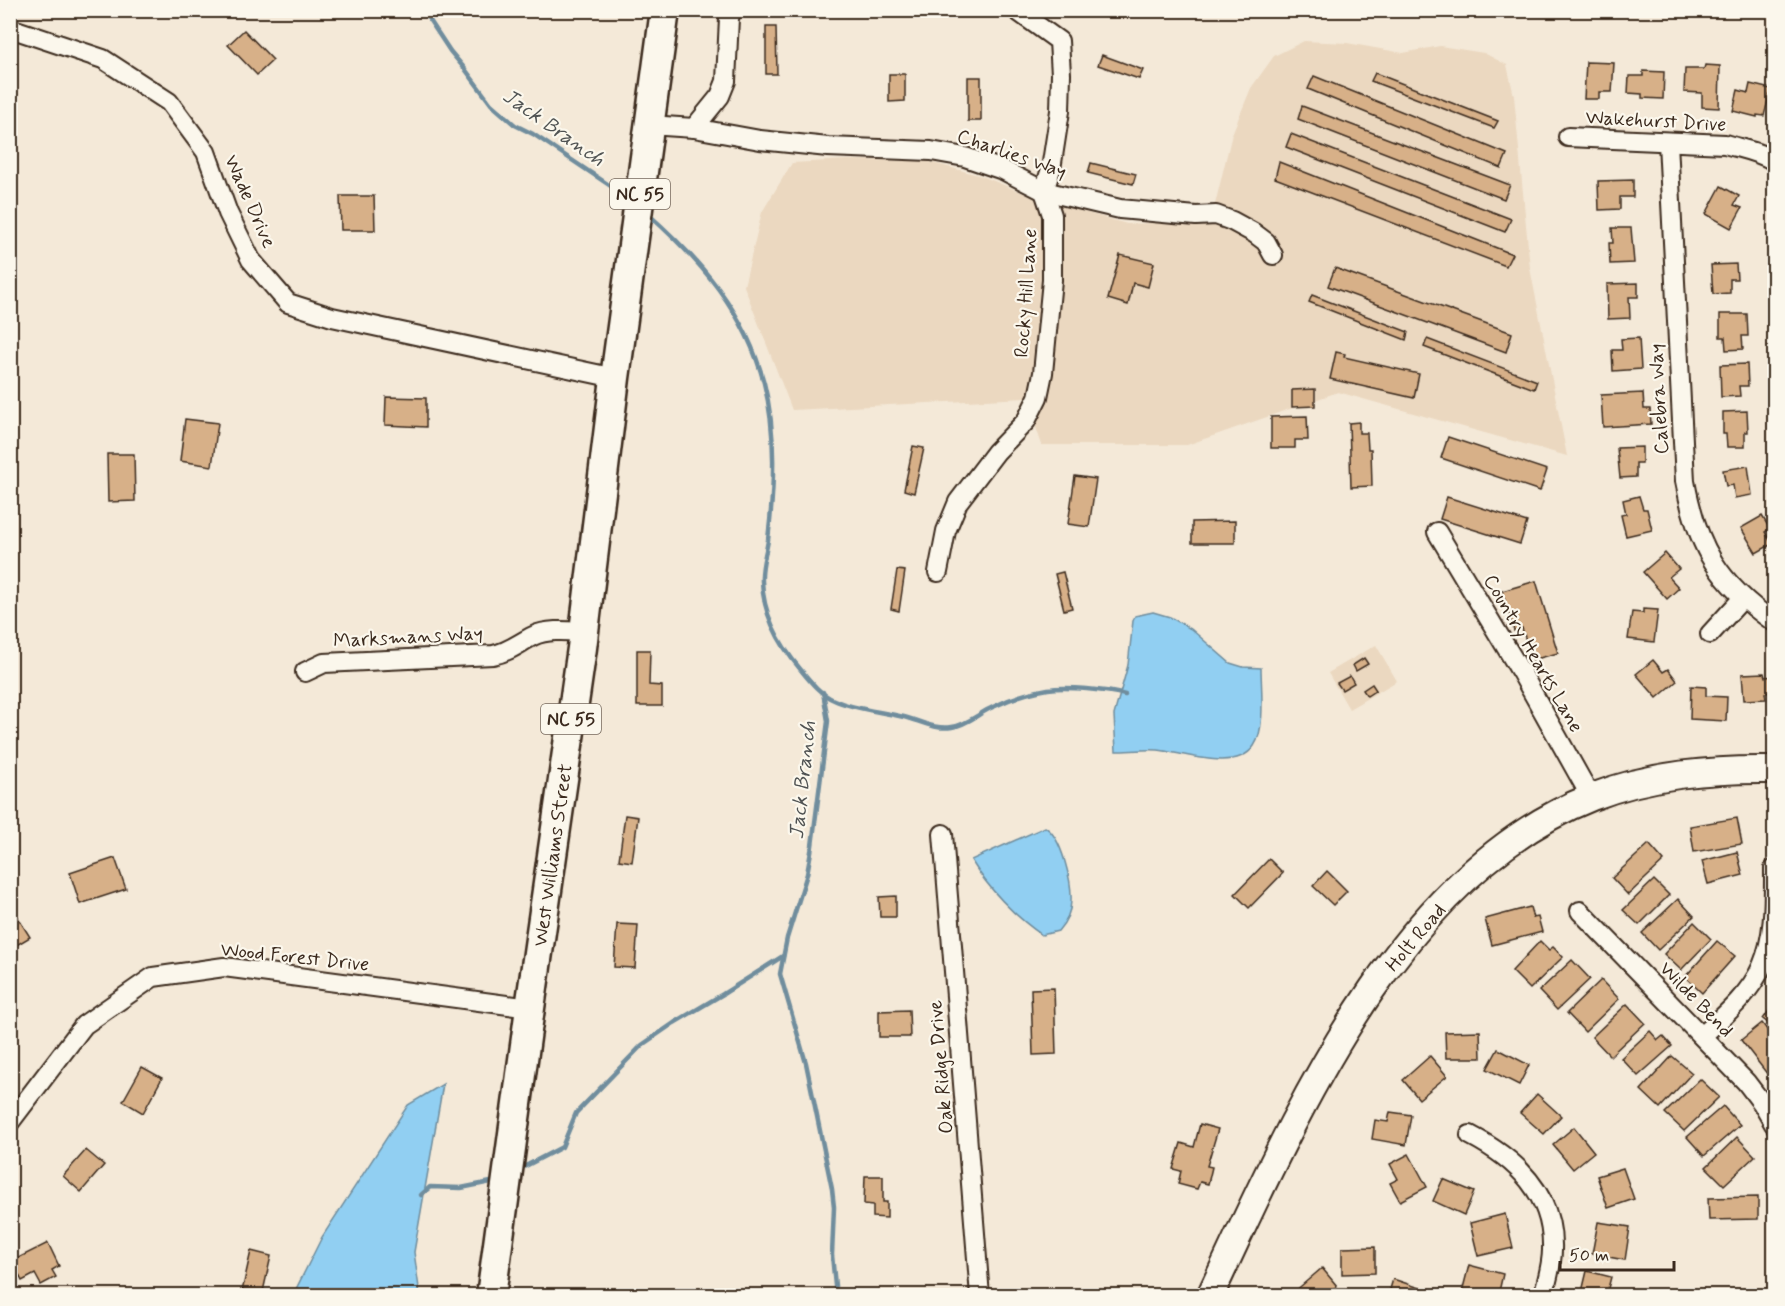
<svg xmlns="http://www.w3.org/2000/svg" width="1785" height="1306" viewBox="0 0 1785 1306" font-family="Mynerve,sans-serif">
  <style>
    .built { fill: #ebd8c0 }
    .water { fill: #91cff2; stroke: #6f8d9d; stroke-width: 1.5 }
    .lines { fill: none; stroke-linecap: round; stroke-linejoin: round }
    .stream { stroke: #6f8d9d; stroke-width: 4.5 }
    .building { fill: #d7b088; stroke: #3b2a1e; stroke-width: 1.5 }
    .street-casing { stroke: #3b2a1e; stroke-width: 22 }
    .secondary-casing { stroke: #3b2a1e; stroke-width: 30 }
    .primary-casing { stroke: #3b2a1e; stroke-width: 33 }
    .street { stroke: #fbf7ec; stroke-width: 18 }
    .secondary { stroke: #fbf7ec; stroke-width: 26 }
    .primary { stroke: #fbf7ec; stroke-width: 28 }
    .labels { text-anchor: middle; stroke-width: 4.5; stroke-linejoin: round; paint-order: stroke }
    .shield { fill: #fbf7ec; stroke: #75685c; stroke-width: 1.5 }
    .shield-label { font-size: 18px; font-weight: bold; fill: #3b2a1e }
    .street-label { font-size: 20px; fill: #3b2a1e; stroke: #fbf7ec }
    .water-label { font-size: 21px; font-style: italic; fill: #505353; stroke: #fbf7ec }
  </style>
  <rect width="100%" height="100%" fill="#f4e9d8"/>
  <filter id="ink" filterUnits="userSpaceOnUse"><feTurbulence type="fractalNoise" baseFrequency=".0167" numOctaves="2"/><feDisplacementMap in="SourceGraphic" scale="12" xChannelSelector="R" yChannelSelector="G"/><feConvolveMatrix kernelMatrix="1 2 1 2 8 2 1 2 1" color-interpolation-filters="sRGB"/></filter>
  <g filter="url(#ink)">
    <g class="built">
      <polygon points="1304,41 1347,43 1403,53 1440,46 1484,53 1507,65 1514,96 1530,268 1567,456 1338,392 1187,445 1042,445 1026,398 792,410 744,286 762,212 792,163 846,160 926,161 982,176 1038,199 1127,224 1211,221 1232,134 1251,88 1274,56"/>
      <polygon points="1376,645 1397,681 1349,709 1328,673"/>
    </g>
    <g class="water">
      <path d="M1153 612 1170 617 1191 629 1230 663 1243 667 1261 668C1261 688 1266 729 1254 746 1236 773 1184 753 1158 750 1144 749 1129 751 1116 751L1114 715 1128 665 1133 621 1135 616Z"/>
      <path d="M1045 827C1062 837 1072 883 1071 901 1071 912 1065 923 1058 931L1042 935C1014 916 988 888 971 860Z"/>
      <polygon points="443,1084 414,1252 420,1295 293,1295 322,1237 408,1105"/>
    </g>
    <g class="lines">
      <g class="stream">
        <polyline points="423,10 450,51 465,69 491,104 515,125 533,134 630,199"/>
        <polyline points="1247,10 1248,13"/>
        <path d="M648 214C701 261 746 313 764 383 777 433 774 489 768 540 766 554 761 567 762 581 763 615 779 644 801 670 810 681 820 694 834 700 856 710 880 711 904 717 920 721 935 730 952 727 967 725 979 713 993 707 1009 699 1030 692 1048 689 1066 686 1108 690 1125 695"/>
        <polyline points="823,692 828,721 812,846 807,874 787,938 780,974 806,1063 832,1189 834,1207 832,1255 836,1296"/>
        <polyline points="518,1170 562,1147 576,1113 642,1045 674,1023 723,994 783,956"/>
        <polyline points="421,1195 430,1187 461,1188 496,1181"/>
      </g>
    </g>
    <g class="building">
      <polygon points="766,27 776,27 777,74 766,74"/>
      <polygon points="244,30 273,60 257,75 228,45"/>
      <polygon points="1102,55 1143,70 1139,79 1098,65"/>
      <polygon points="1586,62 1614,63 1612,92 1599,92 1599,99 1584,99"/>
      <polygon points="1705,65 1720,66 1719,108 1702,107 1702,93 1684,92 1685,69 1704,69"/>
      <polygon points="1643,71 1664,72 1663,99 1642,98 1642,94 1628,93 1629,76 1643,76"/>
      <polygon points="1375,73 1498,121 1494,128 1371,81"/>
      <polygon points="889,74 905,74 905,101 889,102"/>
      <polygon points="1314,76 1507,154 1501,168 1308,89"/>
      <rect x="968" y="77" width="13" height="44"/>
      <polygon points="1750,84 1771,89 1764,116 1757,115 1757,117 1733,111 1738,90 1748,93"/>
      <polygon points="1302,106 1510,185 1504,199 1298,119"/>
      <polygon points="1291,134 1511,219 1505,232 1286,147"/>
      <polygon points="1279,162 1512,254 1506,266 1275,178"/>
      <polygon points="1091,163 1136,174 1133,184 1088,173"/>
      <polygon points="1633,180 1633,197 1620,197 1620,209 1599,210 1598,181"/>
      <polygon points="1721,186 1739,196 1734,205 1742,208 1731,228 1706,214"/>
      <polygon points="340,196 374,196 375,230 341,230"/>
      <polygon points="1612,228 1631,228 1634,263 1610,264 1609,243 1613,243"/>
      <polygon points="1120,255 1154,263 1148,287 1133,283 1128,305 1108,299"/>
      <polygon points="1736,264 1737,279 1730,279 1730,293 1713,294 1711,265"/>
      <polygon points="1335,268 1512,333 1506,352 1328,286"/>
      <polygon points="1638,283 1638,297 1629,297 1630,318 1608,319 1607,284"/>
      <polygon points="1312,295 1408,332 1406,340 1309,302"/>
      <polygon points="1720,314 1747,314 1748,336 1742,336 1743,349 1726,350 1725,337 1720,337"/>
      <polygon points="1639,338 1641,369 1613,371 1612,350 1622,350 1621,339"/>
      <polygon points="1427,339 1537,381 1534,389 1424,347"/>
      <polygon points="1336,352 1345,354 1344,357 1419,374 1414,398 1330,379"/>
      <polygon points="1747,364 1748,386 1739,386 1740,396 1721,397 1720,365"/>
      <polygon points="1315,389 1315,406 1292,407 1292,390"/>
      <polygon points="1643,393 1644,409 1650,409 1651,424 1603,427 1601,395"/>
      <polygon points="386,397 426,398 426,427 385,425"/>
      <polygon points="1747,411 1748,432 1745,432 1745,447 1727,447 1726,434 1723,434 1723,412"/>
      <polygon points="1307,416 1308,440 1295,440 1295,448 1271,448 1271,417"/>
      <polygon points="185,419 218,423 212,466 180,461"/>
      <polygon points="1359,422 1359,433 1367,433 1368,449 1371,449 1372,486 1351,487 1349,423"/>
      <polygon points="1448,437 1547,470 1540,491 1441,458"/>
      <polygon points="913,446 924,448 914,493 904,490"/>
      <polygon points="1642,447 1642,463 1636,463 1636,477 1620,478 1617,448"/>
      <polygon points="107,454 134,454 135,501 108,502"/>
      <polygon points="1748,466 1752,495 1735,498 1733,485 1726,486 1723,470"/>
      <polygon points="1075,476 1096,479 1089,527 1068,524"/>
      <polygon points="1639,496 1643,509 1647,509 1652,530 1626,536 1621,515 1626,514 1623,500"/>
      <polygon points="1447,497 1527,522 1520,544 1440,519"/>
      <polygon points="1762,516 1770,529 1765,532 1772,544 1756,553 1741,528"/>
      <polygon points="1235,521 1235,543 1192,543 1192,522"/>
      <polygon points="1665,553 1679,569 1669,577 1679,588 1667,599 1643,572"/>
      <polygon points="897,570 905,571 899,611 891,609"/>
      <polygon points="1063,572 1072,608 1064,610 1055,574"/>
      <polygon points="1536,581 1558,653 1532,660 1522,628 1514,631 1502,591"/>
      <polygon points="1643,609 1658,610 1654,642 1628,639 1632,612 1643,613"/>
      <polygon points="637,650 650,650 649,685 662,686 662,706 637,706"/>
      <polygon points="1364,658 1368,664 1356,671 1353,665"/>
      <polygon points="1653,660 1663,672 1668,669 1677,681 1657,698 1636,674"/>
      <polygon points="1764,673 1765,677 1774,676 1774,692 1765,693 1766,699 1744,700 1742,674"/>
      <polygon points="1350,676 1354,683 1342,690 1337,683"/>
      <polygon points="1372,684 1376,690 1367,696 1363,690"/>
      <polygon points="1691,686 1706,687 1706,696 1727,697 1726,721 1690,719"/>
      <polygon points="625,815 638,817 632,862 619,860"/>
      <polygon points="1737,818 1742,844 1694,852 1690,826"/>
      <polygon points="1649,844 1664,861 1628,895 1612,878"/>
      <polygon points="1737,852 1743,875 1708,884 1702,861"/>
      <polygon points="115,858 126,889 80,904 70,873"/>
      <polygon points="1269,859 1283,873 1249,908 1235,894"/>
      <polygon points="1327,871 1347,891 1333,905 1313,886"/>
      <polygon points="1654,880 1669,895 1639,925 1623,910"/>
      <polygon points="896,896 896,917 880,917 879,897"/>
      <polygon points="1678,899 1694,916 1658,950 1642,933"/>
      <polygon points="10,905 30,937 15,946 12,941 10,942"/>
      <polygon points="1530,907 1533,918 1538,917 1542,932 1492,945 1485,919"/>
      <polygon points="1694,922 1711,939 1681,970 1664,954"/>
      <polygon points="617,924 638,925 635,968 614,967"/>
      <polygon points="1540,941 1549,950 1553,947 1563,957 1530,989 1512,971"/>
      <polygon points="1717,941 1735,956 1702,993 1685,977"/>
      <polygon points="1572,960 1590,979 1557,1010 1539,991"/>
      <polygon points="1601,980 1619,999 1585,1032 1567,1013"/>
      <polygon points="1054,988 1056,1054 1033,1055 1031,989"/>
      <polygon points="1627,1004 1645,1023 1610,1056 1592,1037"/>
      <polygon points="1774,1004 1774,1028 1763,1019"/>
      <polygon points="909,1010 910,1037 879,1037 879,1011"/>
      <polygon points="1762,1023 1774,1039 1774,1071 1768,1075 1741,1040"/>
      <polygon points="1480,1031 1481,1058 1446,1058 1445,1032"/>
      <polygon points="1650,1031 1658,1040 1663,1036 1672,1046 1638,1076 1621,1058"/>
      <polygon points="1498,1049 1529,1065 1519,1085 1487,1069"/>
      <polygon points="1430,1056 1447,1076 1419,1099 1403,1080"/>
      <polygon points="1672,1056 1692,1073 1660,1108 1641,1090"/>
      <polygon points="142,1067 162,1078 143,1113 123,1101"/>
      <polygon points="1700,1079 1719,1097 1684,1131 1665,1113"/>
      <polygon points="1537,1094 1561,1116 1544,1134 1520,1113"/>
      <polygon points="1723,1106 1740,1125 1704,1156 1687,1137"/>
      <polygon points="1390,1112 1411,1115 1406,1145 1372,1139 1375,1120 1388,1122"/>
      <polygon points="1200,1124 1218,1129 1207,1166 1212,1167 1208,1184 1200,1182 1197,1189 1178,1184 1181,1171 1173,1169 1181,1143 1194,1147"/>
      <polygon points="1574,1127 1594,1152 1573,1169 1553,1145"/>
      <polygon points="1737,1137 1755,1156 1724,1185 1706,1167"/>
      <polygon points="86,1150 104,1165 81,1192 63,1176"/>
      <polygon points="1409,1154 1427,1187 1400,1201 1390,1183 1398,1179 1390,1164"/>
      <polygon points="1623,1168 1634,1199 1608,1208 1597,1176"/>
      <polygon points="865,1176 883,1176 883,1202 887,1202 887,1218 873,1217 873,1205 864,1204"/>
      <polygon points="1443,1179 1474,1192 1464,1215 1433,1201"/>
      <polygon points="1758,1197 1758,1219 1709,1220 1708,1198"/>
      <polygon points="1505,1214 1513,1248 1478,1256 1470,1223"/>
      <polygon points="1598,1222 1630,1227 1625,1260 1592,1254"/>
      <polygon points="48,1243 59,1266 52,1270 56,1277 41,1285 35,1274 22,1281 12,1261"/>
      <polygon points="1375,1247 1375,1273 1342,1274 1342,1248"/>
      <polygon points="251,1251 271,1256 262,1296 241,1296"/>
      <polygon points="1469,1265 1503,1274 1498,1296 1461,1296"/>
      <polygon points="1322,1268 1337,1286 1325,1296 1297,1296 1294,1292"/>
      <polygon points="1587,1271 1611,1277 1606,1296 1581,1296"/>
      <polygon points="1393,1279 1429,1291 1427,1296 1388,1296"/>
    </g>
    <g class="lines">
      <defs>
        <g id="street">
          <polyline points="10,28 103,59 169,102 206,152 228,213 251,260 288,303 332,317 615,378"/>
          <polyline points="649,125 694,128 760,140 828,147 931,151 965,157 1003,170 1044,191 1120,209 1196,216 1216,215 1232,221 1254,233 1266,242 1273,255"/>
          <polyline points="694,128 720,96 726,81 729,18 732,10"/>
          <path d="M1568 137 1725 144C1742 149 1760 152 1774 161"/>
          <path d="M1668 142 1685 481C1697 547 1719 584 1774 622"/>
          <polyline points="1437,532 1521,672 1591,797"/>
          <polyline points="938,572 946,531 958,502 996,452 1026,421 1038,397 1043,373 1052,280 1052,215 1044,191 1051,169 1060,111 1061,74 1059,41 1016,10"/>
          <polyline points="1710,634 1742,599"/>
          <path d="M305 672 324 663 493 655C509 652 519 643 533 636 547 629 567 631 582 632"/>
          <polyline points="943,834 980,1296"/>
          <polyline points="1580,911 1746,1082 1762,1103 1774,1124"/>
          <path d="M1702 1036C1724 1016 1750 994 1762 966 1775 936 1774 901 1774 869"/>
          <polyline points="10,1122 84,1025 153,977 224,967 530,1008"/>
          <path d="M1470 1135C1516 1159 1554 1194 1552 1250 1552 1265 1547 1281 1543 1296"/>
        </g>
        <path id="secondary" d="M1210 1296C1294 1118 1396 874 1592 797 1651 774 1712 769 1774 770"/>
        <polyline id="primary" points="491,1296 530,1008 582,648 615,378 665,10"/>
      </defs>
      <use href="#street" class="street-casing"/>
      <use href="#secondary" class="secondary-casing"/>
      <use href="#primary" class="primary-casing"/>
      <use href="#street" class="street"/>
      <use href="#secondary" class="secondary"/>
      <use href="#primary" class="primary"/>
    </g>
  </g>
  <g class="labels">
    <g class="shield">
      <rect x="610" y="179" width="60" height="30" rx="4.5"/>
      <rect x="541" y="704" width="60" height="30" rx="4.5"/>
    </g>
    <g class="shield-label">
      <text x="640" y="200">NC 55</text>
      <text x="571" y="725">NC 55</text>
    </g>
    <g class="street-label">
      <text transform="translate(1656 120) rotate(3)" y="7">Wakehurst Drive</text>
      <text transform="translate(1012 153) rotate(19)" y="7">Charlies Way</text>
      <text transform="translate(251 201) rotate(66)" y="7">Wade Drive</text>
      <text transform="translate(1025 293) rotate(-86)" y="7">Rocky Hill Lane</text>
      <text transform="translate(1658 399) rotate(-93)" y="7">Calebra Way</text>
      <text transform="translate(408 636) rotate(-3)" y="7">Marksmans Way</text>
      <text transform="translate(1534 653) rotate(60)" y="7">Country Hearts Lane</text>
      <text transform="translate(552 855) rotate(-82)" y="7">West Williams Street</text>
      <text transform="translate(1415 937) rotate(-50)" y="7">Holt Road</text>
      <text transform="translate(295 956) rotate(6)" y="7">Wood Forest Drive</text>
      <text transform="translate(1697 999) rotate(46)" y="7">Wilde Bend</text>
      <text transform="translate(940 1067) rotate(-95)" y="7">Oak Ridge Drive</text>
    </g>
    <g class="water-label">
      <text transform="translate(554 127) rotate(35)" y="7">Jack Branch</text>
      <text transform="translate(802 780) rotate(-84)" y="7">Jack Branch</text>
    </g>
  </g>
  <rect width="1785" height="1306" fill="none" stroke="#fbf7ec" stroke-width="36"/>
  <rect x="18" y="18" width="1749" height="1270" fill="none" stroke="#3b2a1e" stroke-width="2" filter="url(#ink)"/>
  <path d="M1560 1261v9h114v-9" fill="none" stroke="#3b2a1e" stroke-width="3"/>
  <text x="1569" y="1261" font-size="18" fill="#3b2a1e" stroke="#fbf7ec" stroke-width="4.5" paint-order="stroke">50 m</text>
</svg>
